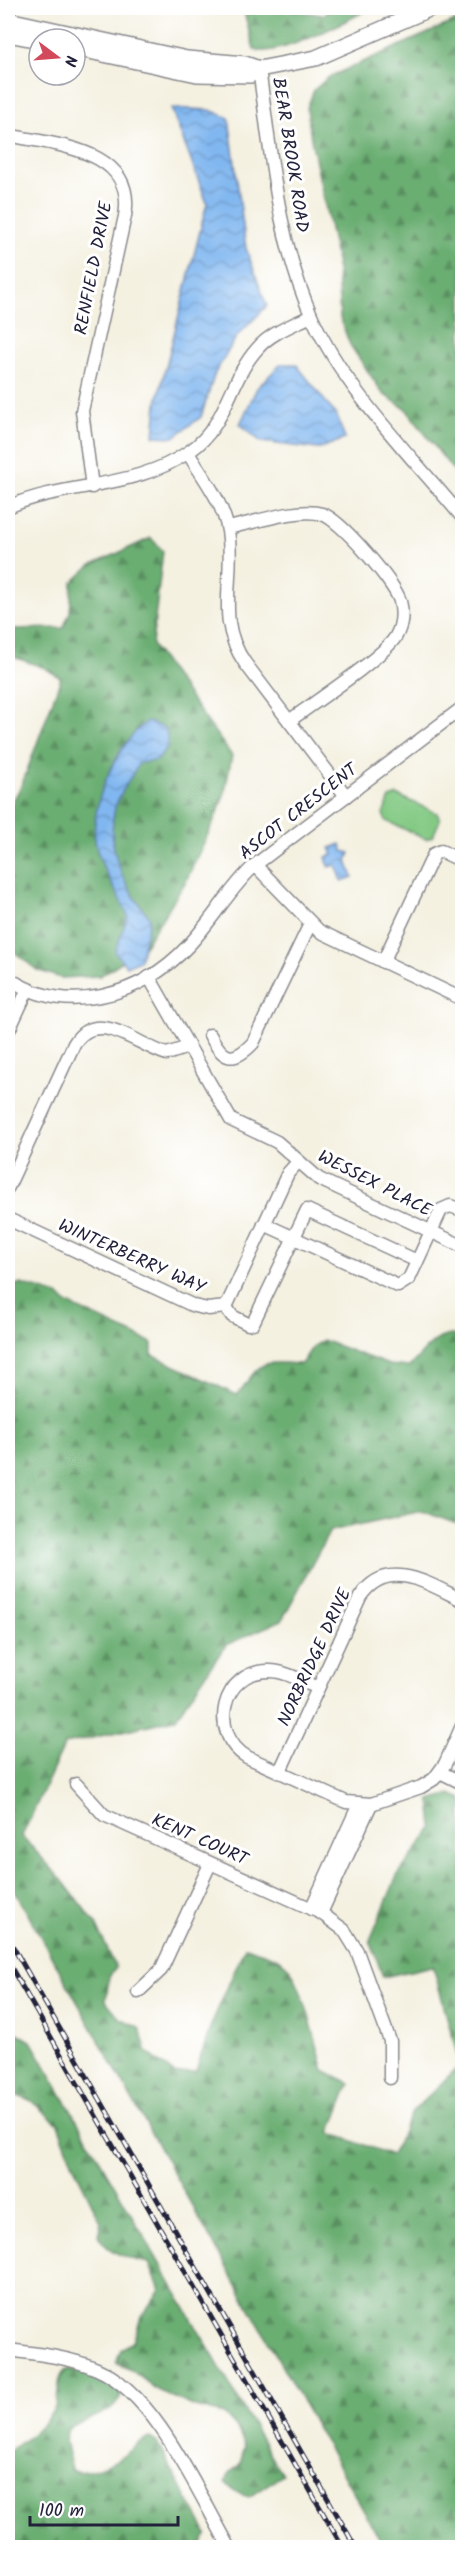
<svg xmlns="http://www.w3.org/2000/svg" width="470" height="2555" viewBox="0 0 470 2555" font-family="Kalam,sans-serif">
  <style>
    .forest { fill: url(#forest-firs); stroke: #466856; stroke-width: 1.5 }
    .pitch { fill: #84ca85; stroke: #537660; stroke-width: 1.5 }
    .water { fill: url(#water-waves); stroke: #526c96; stroke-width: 1.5 }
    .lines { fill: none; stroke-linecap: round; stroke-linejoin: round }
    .minor-casing { stroke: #8b8a8e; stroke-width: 15 }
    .tertiary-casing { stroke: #8b8a8e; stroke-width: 18 }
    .minor { stroke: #fff; stroke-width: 12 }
    .tertiary { stroke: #fff; stroke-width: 15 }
    .rail-casing { stroke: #22223b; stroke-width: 5 }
    .rail { stroke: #fff; stroke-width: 3; stroke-dasharray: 9; stroke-linecap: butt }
    .labels { text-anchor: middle; stroke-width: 6; stroke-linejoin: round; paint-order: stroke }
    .street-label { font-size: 18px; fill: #22223b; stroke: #fff }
  </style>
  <defs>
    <pattern id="forest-firs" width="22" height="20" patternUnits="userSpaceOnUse" patternTransform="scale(1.5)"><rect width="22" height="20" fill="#6bae72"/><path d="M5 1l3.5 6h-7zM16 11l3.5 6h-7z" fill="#588d5f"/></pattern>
    <pattern id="water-waves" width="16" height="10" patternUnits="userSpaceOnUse" patternTransform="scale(1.5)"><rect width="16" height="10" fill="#81b7f0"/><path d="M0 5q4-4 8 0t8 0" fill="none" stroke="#6994c4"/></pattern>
  </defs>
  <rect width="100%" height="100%" fill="#fff"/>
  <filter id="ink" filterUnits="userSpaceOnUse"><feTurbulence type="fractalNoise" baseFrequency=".0167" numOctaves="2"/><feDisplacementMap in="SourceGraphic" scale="12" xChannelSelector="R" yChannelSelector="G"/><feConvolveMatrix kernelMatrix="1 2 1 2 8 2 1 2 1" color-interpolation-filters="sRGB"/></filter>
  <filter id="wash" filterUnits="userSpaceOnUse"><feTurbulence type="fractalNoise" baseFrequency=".008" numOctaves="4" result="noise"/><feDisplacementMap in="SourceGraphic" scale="24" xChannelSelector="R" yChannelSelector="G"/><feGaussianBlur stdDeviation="1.35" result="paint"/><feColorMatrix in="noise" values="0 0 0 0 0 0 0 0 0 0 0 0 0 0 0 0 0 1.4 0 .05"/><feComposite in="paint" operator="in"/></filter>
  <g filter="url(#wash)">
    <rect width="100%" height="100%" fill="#f4f1e1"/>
    <g class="forest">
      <path d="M243 8H279L324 15 331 8H371C350 19 273 61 254 49Z"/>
      <polygon points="462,18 462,482 406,409 383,394 350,345 340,318 336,257 311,139 307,108 314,90 329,77"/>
      <polygon points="151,538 163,551 152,645 232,756 224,796 210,830 185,883 143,948 100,976 61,978 37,970 8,947 8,811 22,784 61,678 45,668 8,655 8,629 63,628 70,612 72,583 90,566"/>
      <path d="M21 1284 58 1295 66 1303 152 1343V1355L237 1395C263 1361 257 1361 301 1364L313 1346 323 1340 389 1365 409 1367C425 1351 437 1330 462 1336V1526L422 1511 330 1531 282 1620 226 1645 175 1719 65 1744 22 1836 62 1880 96 1924 116 1968 109 1977 106 2001 120 2018 139 2027 147 2052 175 2074 196 2071 211 2025 245 1947C259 1952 277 1955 288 1967 304 1986 316 2044 324 2070L350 2083 330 2133 392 2155 412 2112 460 2065 433 1966 383 1977 370 1940 397 1876 433 1827 430 1800 451 1794 462 1799V2547H384L8 1879V1286Z"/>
      <path d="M11 2029 31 2041 282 2475 249 2497 235 2492 225 2482 229 2474 240 2464 245 2446 236 2427 224 2414 195 2407 157 2390 131 2370 116 2363 121 2349 133 2342 141 2317 160 2290 149 2263C130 2260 106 2253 98 2235L101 2222 73 2165 58 2124 30 2100 8 2093V2030Z"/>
      <path d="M68 2369C81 2372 118 2384 121 2397 110 2417 87 2417 68 2428L65 2440 72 2470C86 2476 116 2462 127 2453 136 2446 139 2441 151 2438L156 2441 207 2534 201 2547H8V2452C25 2440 43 2428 54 2409 61 2397 54 2377 68 2369Z"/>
    </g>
    <polygon class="pitch" points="397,795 437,813 440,820 433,836 426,839 386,821 383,814 390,798"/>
    <g class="water">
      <polygon points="171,108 210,110 229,118 246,248 267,306 237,336 215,373 201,417 174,437 154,436 157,402 207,203"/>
      <polygon points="281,364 296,364 337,416 345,439 318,449 261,442 240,424 257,388"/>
      <path d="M147 721 166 729 168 745 158 760 139 763C132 777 119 793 115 808 105 849 124 887 150 918L140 960 126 966 115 952 128 916C119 895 105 875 98 853 84 813 115 746 147 721Z"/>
      <polygon points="341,844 343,851 350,853 347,861 353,877 342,881 336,865 329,867 326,857 333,855 330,848"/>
    </g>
  </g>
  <g filter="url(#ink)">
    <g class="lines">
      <defs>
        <g id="minor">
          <path d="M259 69C271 152 277 239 312 317 346 392 410 454 462 517"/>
          <path d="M8 135C53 145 137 148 125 216L82 411 92 487"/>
          <path d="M188 453C203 477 223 502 228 531 236 579 214 618 245 663L346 796"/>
          <path d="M8 507C67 481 135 490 190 451 227 426 229 380 257 349 270 333 293 325 311 316"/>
          <path d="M228 528C253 523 298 507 322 514 340 519 394 582 400 601 403 613 402 625 396 636 385 656 312 704 289 721"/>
          <polyline points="255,865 319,931 462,999"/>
          <polyline points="383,962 434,854 441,851 462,861"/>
          <polyline points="149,977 231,1120 277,1142 319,1179 462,1246"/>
          <path d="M8 978C67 1018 141 996 188 946 213 920 229 889 255 865L462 708"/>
          <polyline points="8,1032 27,991"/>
          <path d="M210 1035C223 1059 232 1065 253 1043L310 924"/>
          <path d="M8 1187 74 1044C97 1006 138 1046 167 1054L188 1047"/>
          <polyline points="8,1219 194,1306 208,1309 226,1307 288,1173 298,1162"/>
          <polyline points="264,1224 398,1286 409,1279 441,1210 450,1206 462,1210"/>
          <polyline points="226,1307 232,1316 248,1324 253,1323 307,1210 417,1261"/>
          <path d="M318 1688C303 1682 286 1671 270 1671 221 1670 208 1734 247 1757L346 1802 371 1804 421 1787 434 1779 445 1764 462 1726"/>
          <path d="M280 1771 360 1597C387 1556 429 1584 462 1600"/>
          <polyline points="440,1772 462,1783"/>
          <polyline points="76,1784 104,1815 321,1913 344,1930 357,1951 390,2041 390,2078"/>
          <polyline points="311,1909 359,1804"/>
          <polyline points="321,1913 371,1804"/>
          <polyline points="138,1992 161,1970 210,1864"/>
          <path d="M8 2350C38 2354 69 2357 97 2369 156 2394 198 2493 230 2548"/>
        </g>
        <g id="tertiary">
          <polyline points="8,20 187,59 245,64 259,69"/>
          <polyline points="8,34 39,40"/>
          <polyline points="75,48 197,74 250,75 259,69 316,58 431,8"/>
        </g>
      </defs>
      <use href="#minor" class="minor-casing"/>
      <use href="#tertiary" class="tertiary-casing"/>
      <use href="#minor" class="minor"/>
      <use href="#tertiary" class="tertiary"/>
      <defs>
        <g id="rail">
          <polyline points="8,1938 356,2548"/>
          <polyline points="8,1962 343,2548"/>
        </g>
      </defs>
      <use href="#rail" class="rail-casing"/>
      <use href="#rail" class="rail"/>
    </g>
  </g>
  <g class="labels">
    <g class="street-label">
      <text transform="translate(291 155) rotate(81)" y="6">BEAR BROOK ROAD</text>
      <text transform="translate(93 268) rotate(-79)" y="6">RENFIELD DRIVE</text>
      <text transform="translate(298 811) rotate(-38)" y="6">ASCOT CRESCENT</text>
      <text transform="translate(375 1183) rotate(27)" y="6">WESSEX PLACE</text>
      <text transform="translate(132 1256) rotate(24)" y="6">WINTERBERRY WAY</text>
      <text transform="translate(314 1657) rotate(-65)" y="6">NORBRIDGE DRIVE</text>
      <text transform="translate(200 1839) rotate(24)" y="6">KENT COURT</text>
    </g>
  </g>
  <rect width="470" height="2555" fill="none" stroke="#fff" stroke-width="30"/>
  <g transform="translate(57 57) rotate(106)"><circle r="28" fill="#ffffff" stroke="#a7a7b1" stroke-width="1.5"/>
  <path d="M0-4.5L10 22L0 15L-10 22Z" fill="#d1495b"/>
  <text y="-9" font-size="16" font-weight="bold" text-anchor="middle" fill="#22223b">N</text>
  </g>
  <path d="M30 2516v9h148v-9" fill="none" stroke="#22223b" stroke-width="3"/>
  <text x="39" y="2516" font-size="18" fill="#22223b" stroke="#ffffff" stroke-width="4.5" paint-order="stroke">100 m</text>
</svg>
